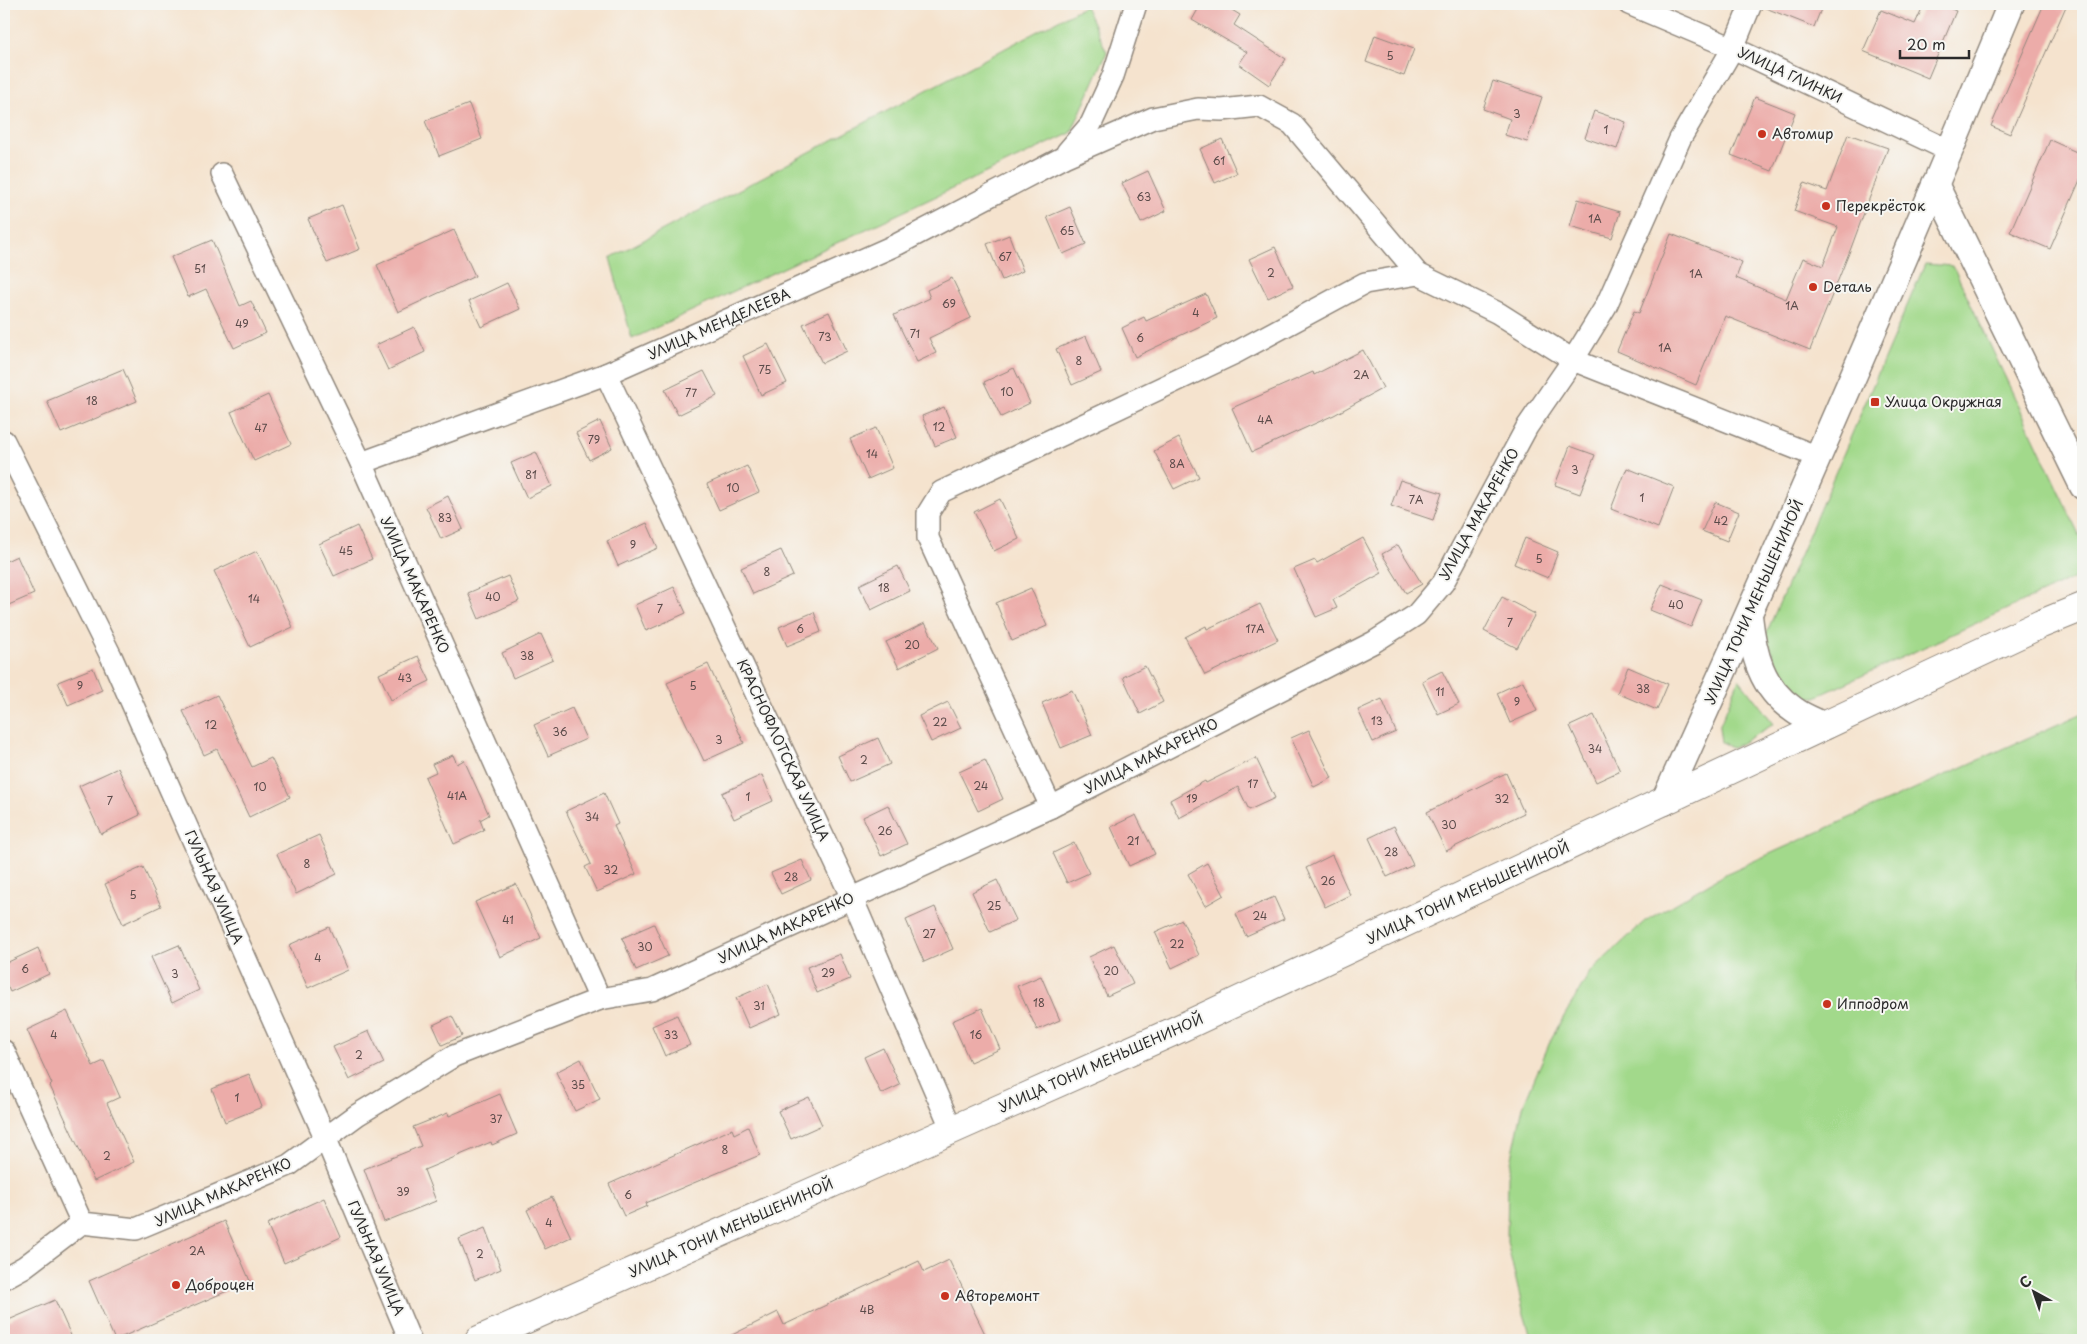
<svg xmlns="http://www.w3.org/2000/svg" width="2087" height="1344" viewBox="0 0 2087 1344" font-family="'Playpen Sans',sans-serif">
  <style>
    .green { fill: #a2d98b; stroke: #66825b }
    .building { fill: #ecaca9 }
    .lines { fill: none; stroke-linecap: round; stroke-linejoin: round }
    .minor-casing { stroke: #90877c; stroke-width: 24 }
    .tertiary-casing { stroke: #90877c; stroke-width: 29 }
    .secondary-casing { stroke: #90877c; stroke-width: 30 }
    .minor { stroke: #fff; stroke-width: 21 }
    .tertiary { stroke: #fff; stroke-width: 26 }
    .secondary { stroke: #fff; stroke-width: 28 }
    .poi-dot { fill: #c8321e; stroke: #f6f6f2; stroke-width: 2 }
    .labels { text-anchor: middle; stroke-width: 4; stroke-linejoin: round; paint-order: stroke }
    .number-label { font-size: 11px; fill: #5b4b4a }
    .street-label { font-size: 14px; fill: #2b2b2b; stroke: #f6f6f2 }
    .poi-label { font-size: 14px; fill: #2b2b2b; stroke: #f6f6f2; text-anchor: start }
  </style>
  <rect width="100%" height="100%" fill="#f6f6f2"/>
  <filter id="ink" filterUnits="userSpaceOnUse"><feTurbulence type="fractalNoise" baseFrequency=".02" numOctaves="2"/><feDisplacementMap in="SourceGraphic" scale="10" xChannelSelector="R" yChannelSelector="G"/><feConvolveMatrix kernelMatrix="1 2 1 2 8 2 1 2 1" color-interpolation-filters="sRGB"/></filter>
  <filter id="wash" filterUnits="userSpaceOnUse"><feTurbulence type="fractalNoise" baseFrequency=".0096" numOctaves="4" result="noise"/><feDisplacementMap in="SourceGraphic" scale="20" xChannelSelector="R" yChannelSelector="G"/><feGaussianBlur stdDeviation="1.12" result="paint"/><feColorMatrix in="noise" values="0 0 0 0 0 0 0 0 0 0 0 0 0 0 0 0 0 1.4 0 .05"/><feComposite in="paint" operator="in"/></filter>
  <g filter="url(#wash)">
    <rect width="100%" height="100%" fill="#f5e3ce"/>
    <g class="green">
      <polygon points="1085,6 1107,52 1071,133 632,339 610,258"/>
      <path d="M1925 264 1953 266 2083 543V574L1816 697C1812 697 1807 698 1804 697 1783 693 1772 651 1766 634Z"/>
      <polygon points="1739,679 1774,724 1733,748 1721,742 1719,727"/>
      <polygon points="2083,713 2083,1340 1532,1340 1524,1314 1507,1242 1508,1176 1523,1106 1552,1037 1590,972 1645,921 1725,874"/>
    </g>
    <g id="blocks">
      <g class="building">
        <polygon points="1201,4 1222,4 1240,15 1234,25 1286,59 1269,85 1239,64 1247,52 1192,20"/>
        <polygon points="1763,4 1823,4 1814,27 1763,7"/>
        <polygon points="1924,4 1940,4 1956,11 1928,78 1863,51 1881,10 1915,24"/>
        <polygon points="2044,4 2067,4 2010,134 1991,126"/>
        <polygon points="1375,35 1414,49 1404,76 1366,62"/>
        <polygon points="1493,81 1542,97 1527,142 1505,135 1510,119 1483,109"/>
        <polygon points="1755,97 1795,113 1772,171 1731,155"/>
        <polygon points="469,104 482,139 439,156 425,121"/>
        <polygon points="1594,111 1626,122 1617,149 1585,138"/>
        <polygon points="1848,134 1888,148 1851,248 1810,350 1725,316 1696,385 1617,351 1634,311 1639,313 1671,234 1742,262 1736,278 1786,299 1803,258 1823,266 1838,227 1794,211 1804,183 1827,191"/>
        <polygon points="1222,139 1237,173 1215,183 1200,149"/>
        <polygon points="2050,140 2083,155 2083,173 2050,249 2010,232"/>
        <polygon points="1148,171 1166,211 1141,223 1122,183"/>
        <polygon points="1578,199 1620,212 1612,238 1570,226"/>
        <polygon points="342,205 360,249 327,263 308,219"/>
        <polygon points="1070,207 1086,244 1063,254 1047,217"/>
        <polygon points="454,230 475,276 398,312 377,265"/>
        <polygon points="1009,235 1023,271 1002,280 987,244"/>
        <polygon points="212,240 240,306 251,301 266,333 234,348 206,289 188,297 171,257"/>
        <polygon points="1275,247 1293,286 1268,298 1249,259"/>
        <polygon points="952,278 971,318 929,338 936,353 917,362 894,315 930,298 927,290"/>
        <polygon points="507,283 520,309 481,327 469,301"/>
        <polygon points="1206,294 1217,318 1135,357 1122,328 1144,317 1146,321"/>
        <polygon points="829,312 847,351 822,363 803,324"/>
        <polygon points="414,327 425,352 388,370 376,345"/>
        <polygon points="1086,336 1101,372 1072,385 1056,349"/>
        <polygon points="768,344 787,383 761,395 743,356"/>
        <polygon points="1363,350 1383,388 1334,415 1252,452 1232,408 1313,372 1314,375"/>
        <polygon points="1014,368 1030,403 1001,417 984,382"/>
        <polygon points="123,369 137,401 61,433 47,401"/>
        <polygon points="704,371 717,396 678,415 665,390"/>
        <polygon points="268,395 291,444 254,461 231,412"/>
        <polygon points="944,407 957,437 935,446 922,416"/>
        <polygon points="600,421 612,448 589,460 576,433"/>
        <polygon points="876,428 893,468 868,479 850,439"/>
        <polygon points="1179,438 1199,477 1174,489 1154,451"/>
        <polygon points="1570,446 1595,455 1580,494 1555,485"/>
        <polygon points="536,452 552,486 527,498 511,463"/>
        <polygon points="747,466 759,492 719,510 707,484"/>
        <polygon points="1627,468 1674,487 1658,528 1611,509"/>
        <polygon points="1400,480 1442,493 1433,520 1391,506"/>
        <polygon points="448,496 463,529 441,539 426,507"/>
        <polygon points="1000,499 1019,539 994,551 974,512"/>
        <polygon points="1715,502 1739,512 1727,541 1702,531"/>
        <polygon points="647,523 658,548 618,566 607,541"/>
        <polygon points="357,526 372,559 334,576 319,544"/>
        <polygon points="1363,538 1382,573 1333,600 1337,608 1316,617 1294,569 1315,560 1317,563"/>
        <polygon points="1525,538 1558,552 1548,578 1514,564"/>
        <polygon points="1398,545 1422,584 1406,593 1382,554"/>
        <polygon points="781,550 793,576 753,594 741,568"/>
        <polygon points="257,551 293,627 250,647 214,571"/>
        <polygon points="17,556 34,594 4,607 4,562"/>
        <polygon points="898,566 910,591 871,610 859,585"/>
        <polygon points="508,576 519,601 479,619 468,593"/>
        <polygon points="1662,584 1702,600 1691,627 1650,610"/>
        <polygon points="674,587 686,613 646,631 635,605"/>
        <polygon points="1031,588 1047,626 1012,641 996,603"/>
        <polygon points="1502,597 1535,614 1517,648 1484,631"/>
        <polygon points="1260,604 1278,640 1205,675 1185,637 1206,626 1207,629"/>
        <polygon points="814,612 821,632 787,646 779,627"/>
        <polygon points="925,623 938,648 899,668 886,642"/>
        <polygon points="541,634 553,660 513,678 502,653"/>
        <polygon points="418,656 430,681 391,700 379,674"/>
        <polygon points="708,664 744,743 704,761 667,683"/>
        <polygon points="1145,666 1163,702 1140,714 1123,677"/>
        <polygon points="1628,667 1668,684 1657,710 1617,693"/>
        <polygon points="93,668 102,690 68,705 58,682"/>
        <polygon points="1442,671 1459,704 1438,714 1422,681"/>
        <polygon points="1523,681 1537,711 1510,723 1497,693"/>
        <polygon points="1072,690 1092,735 1061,748 1042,703"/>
        <polygon points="217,695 252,767 271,758 290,797 249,817 217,749 204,755 183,711"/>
        <polygon points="1382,699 1396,732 1373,742 1358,710"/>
        <polygon points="948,702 961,728 931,742 919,716"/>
        <polygon points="572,708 586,739 548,756 534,725"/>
        <polygon points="1594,715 1620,771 1596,782 1570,726"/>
        <polygon points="1309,730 1332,778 1314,787 1291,738"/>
        <polygon points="878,738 890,764 850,782 838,756"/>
        <polygon points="453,755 457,764 464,760 489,815 480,820 484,830 454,844 425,777 436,772 432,764"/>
        <polygon points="1256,758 1275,798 1249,810 1238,787 1179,818 1170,800 1205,781 1206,783"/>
        <polygon points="985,760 1003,799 978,811 959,772"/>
        <polygon points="118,768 140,815 101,834 79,786"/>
        <polygon points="1506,773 1524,813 1446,851 1427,812"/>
        <polygon points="762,775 773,801 734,819 722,793"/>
        <polygon points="604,793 618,824 614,826 636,874 597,892 585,867 591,864 566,811"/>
        <polygon points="888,805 907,844 881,856 863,817"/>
        <polygon points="1136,815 1155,854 1129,866 1111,827"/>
        <polygon points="1394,826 1413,865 1387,877 1369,838"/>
        <polygon points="319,835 337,874 296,894 277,854"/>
        <polygon points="1074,843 1089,873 1067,883 1053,853"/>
        <polygon points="1332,855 1350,895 1325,907 1306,868"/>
        <polygon points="802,860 811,880 781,894 771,873"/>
        <polygon points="1207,863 1224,895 1205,906 1188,874"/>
        <polygon points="143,867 161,906 123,924 105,884"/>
        <polygon points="997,880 1016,920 990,932 972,892"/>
        <polygon points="516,884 541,938 500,957 475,902"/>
        <polygon points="1274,897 1284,919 1246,936 1236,914"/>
        <polygon points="935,907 953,949 924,962 906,920"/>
        <polygon points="1182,920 1199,955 1172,968 1155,932"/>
        <polygon points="654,924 668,956 636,970 622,938"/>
        <polygon points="329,927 348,970 308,988 289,945"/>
        <polygon points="179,945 199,990 172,1003 151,957"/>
        <polygon points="1114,945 1133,984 1107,996 1089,957"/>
        <polygon points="38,948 49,974 10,992 4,979 4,964"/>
        <polygon points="840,954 850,979 817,993 807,967"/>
        <polygon points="1041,976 1060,1020 1037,1030 1017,986"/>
        <polygon points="768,984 781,1014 749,1028 736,998"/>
        <polygon points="982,1008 1000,1049 970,1062 952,1021"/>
        <polygon points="67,1011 93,1066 104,1061 120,1097 107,1103 134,1162 94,1181 50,1086 52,1084 27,1030"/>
        <polygon points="677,1015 690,1045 665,1056 652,1026"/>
        <polygon points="452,1016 462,1036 442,1045 433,1025"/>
        <polygon points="369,1031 384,1063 349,1080 333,1047"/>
        <polygon points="883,1048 900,1085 881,1094 864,1057"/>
        <polygon points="581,1059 600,1099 575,1111 556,1072"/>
        <polygon points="249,1074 262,1107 225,1122 212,1089"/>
        <polygon points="500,1094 517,1134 492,1145 491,1142 424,1170 436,1201 384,1222 364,1169 421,1146 413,1127 448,1113 449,1116"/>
        <polygon points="809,1097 822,1125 791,1139 778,1111"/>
        <polygon points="748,1127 760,1155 646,1203 647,1206 624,1216 609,1184 732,1129 734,1134"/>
        <polygon points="552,1197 571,1237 545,1249 527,1210"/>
        <polygon points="324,1198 341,1237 284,1263 267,1224"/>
        <polygon points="224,1221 250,1281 115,1340 89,1281"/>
        <polygon points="485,1228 501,1269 475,1280 459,1239"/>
        <polygon points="949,1260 988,1340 722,1340 778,1312 784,1325 919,1261 924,1272"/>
        <polygon points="55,1300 73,1340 4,1340 4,1322"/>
      </g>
    </g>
  </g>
  <g filter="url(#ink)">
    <use href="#blocks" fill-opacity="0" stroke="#90877c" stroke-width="1"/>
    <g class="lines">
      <defs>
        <g id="minor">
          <polyline points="1629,4 1733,48 1950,151"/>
          <polyline points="1067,152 1091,124 1113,76 1136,4"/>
          <polyline points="222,174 361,463 600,999"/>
          <polyline points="606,374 852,898 952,1130"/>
          <polyline points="4,441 111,656 325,1137 410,1340"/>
          <polyline points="361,463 606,374 898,244 1064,157 1153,118 1198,109 1222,110 1259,106 1292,124 1418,274 1498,313 1573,360 1818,457"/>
          <polyline points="1051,807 928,538 928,513 941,492 1235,353 1365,283 1418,274"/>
          <polyline points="4,1051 82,1223"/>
          <polyline points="4,1278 24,1267 82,1223 136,1229 289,1165 357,1115 454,1056 600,999 652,990 1051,807 1374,642 1416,615 1443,583 1527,427 1573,360 1606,306 1680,139 1733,48 1751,4"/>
        </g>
        <g id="tertiary">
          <polyline points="1935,184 2083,486"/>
          <path d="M1749 616C1753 653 1761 688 1794 710 1803 717 1815 721 1825 726"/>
          <path d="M1664 802C1784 538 1900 272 2011 4"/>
        </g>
        <polyline id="secondary" points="479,1340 1170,1033 2041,624 2083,607"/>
      </defs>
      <use href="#minor" class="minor-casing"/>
      <use href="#tertiary" class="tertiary-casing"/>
      <use href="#secondary" class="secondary-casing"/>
      <use href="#minor" class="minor"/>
      <use href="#tertiary" class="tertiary"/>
      <use href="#secondary" class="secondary"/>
    </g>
  </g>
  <g class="poi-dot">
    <circle cx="1762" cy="134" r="5"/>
    <circle cx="1826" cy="206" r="5"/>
    <circle cx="1813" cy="287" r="5"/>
    <rect x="1870" y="397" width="10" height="10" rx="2.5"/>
    <circle cx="1827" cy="1004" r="5"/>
    <circle cx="176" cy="1285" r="5"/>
    <circle cx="945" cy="1296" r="5"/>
  </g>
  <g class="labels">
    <g class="number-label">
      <text x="1390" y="60">5</text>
      <text x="1517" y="118">3</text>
      <text x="1606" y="134">1</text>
      <text x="1219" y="165">61</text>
      <text x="1144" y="201">63</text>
      <text x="1595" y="223">1А</text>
      <text x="1067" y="235">65</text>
      <text x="1005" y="261">67</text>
      <text x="200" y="273">51</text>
      <text x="1271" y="277">2</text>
      <text x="1696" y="278">1А</text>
      <text x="949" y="308">69</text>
      <text x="1792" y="310">1А</text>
      <text x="1196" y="317">4</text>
      <text x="242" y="328">49</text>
      <text x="915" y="338">71</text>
      <text x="825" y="341">73</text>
      <text x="1140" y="342">6</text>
      <text x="1665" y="352">1А</text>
      <text x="1079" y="365">8</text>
      <text x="765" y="374">75</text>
      <text x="1361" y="379">2А</text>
      <text x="1007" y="396">10</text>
      <text x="691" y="397">77</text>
      <text x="92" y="405">18</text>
      <text x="1265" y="424">4А</text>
      <text x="939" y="431">12</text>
      <text x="261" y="432">47</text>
      <text x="594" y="444">79</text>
      <text x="872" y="458">14</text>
      <text x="1177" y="468">8А</text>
      <text x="1575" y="474">3</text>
      <text x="531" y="479">81</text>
      <text x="733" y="492">10</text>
      <text x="1642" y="502">1</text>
      <text x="1416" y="504">7А</text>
      <text x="445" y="522">83</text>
      <text x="1721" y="525">42</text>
      <text x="633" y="549">9</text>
      <text x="346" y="555">45</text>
      <text x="1539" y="563">5</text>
      <text x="767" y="576">8</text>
      <text x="884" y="592">18</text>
      <text x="493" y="601">40</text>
      <text x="254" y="603">14</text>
      <text x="1676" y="609">40</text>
      <text x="660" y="613">7</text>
      <text x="1510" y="627">7</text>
      <text x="800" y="633">6</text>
      <text x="1255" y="633">17А</text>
      <text x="912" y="649">20</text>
      <text x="527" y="660">38</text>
      <text x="405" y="682">43</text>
      <text x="80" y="690">9</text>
      <text x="693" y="690">5</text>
      <text x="1643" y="693">38</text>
      <text x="1440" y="696">11</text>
      <text x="1517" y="706">9</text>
      <text x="1377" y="725">13</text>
      <text x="940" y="726">22</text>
      <text x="211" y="729">12</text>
      <text x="560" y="736">36</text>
      <text x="719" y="744">3</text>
      <text x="1595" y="753">34</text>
      <text x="864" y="764">2</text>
      <text x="1253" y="788">17</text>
      <text x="981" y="790">24</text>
      <text x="260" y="791">10</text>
      <text x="457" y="800">41А</text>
      <text x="748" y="801">1</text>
      <text x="1192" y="803">19</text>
      <text x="1502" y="803">32</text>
      <text x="110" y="805">7</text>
      <text x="592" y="821">34</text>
      <text x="1449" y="829">30</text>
      <text x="885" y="835">26</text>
      <text x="1133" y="845">21</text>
      <text x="1391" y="856">28</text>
      <text x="307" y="868">8</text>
      <text x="611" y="874">32</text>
      <text x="791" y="881">28</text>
      <text x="1328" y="885">26</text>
      <text x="133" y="899">5</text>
      <text x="994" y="910">25</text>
      <text x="1260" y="920">24</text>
      <text x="508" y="924">41</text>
      <text x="929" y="938">27</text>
      <text x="1177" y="948">22</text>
      <text x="645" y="951">30</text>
      <text x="318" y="962">4</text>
      <text x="25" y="973">6</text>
      <text x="1111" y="975">20</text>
      <text x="828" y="977">29</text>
      <text x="175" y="978">3</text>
      <text x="1039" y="1007">18</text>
      <text x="759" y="1010">31</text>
      <text x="54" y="1039">4</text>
      <text x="671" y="1039">33</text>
      <text x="976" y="1039">16</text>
      <text x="359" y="1059">2</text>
      <text x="578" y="1089">35</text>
      <text x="237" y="1102">1</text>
      <text x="496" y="1123">37</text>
      <text x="725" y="1154">8</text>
      <text x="107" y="1160">2</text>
      <text x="403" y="1196">39</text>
      <text x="628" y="1199">6</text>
      <text x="549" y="1227">4</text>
      <text x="197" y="1255">2А</text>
      <text x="480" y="1258">2</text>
      <text x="867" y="1314">4В</text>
    </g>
    <g class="street-label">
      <text transform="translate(1790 75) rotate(25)" y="5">УЛИЦА ГЛИНКИ</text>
      <text transform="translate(719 324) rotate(-24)" y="5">УЛИЦА МЕНДЕЛЕЕВА</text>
      <text transform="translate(1479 514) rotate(-61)" y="5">УЛИЦА МАКАРЕНКО</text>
      <text transform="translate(415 585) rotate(66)" y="5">УЛИЦА МАКАРЕНКО</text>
      <text transform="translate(1754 602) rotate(-66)" y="5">УЛИЦА ТОНИ МЕНЬШЕНИНОЙ</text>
      <text transform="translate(783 750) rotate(65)" y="5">КРАСНОФЛОТСКАЯ УЛИЦА</text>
      <text transform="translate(1151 756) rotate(-27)" y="5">УЛИЦА МАКАРЕНКО</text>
      <text transform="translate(214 887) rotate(66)" y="5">ГУЛЬНАЯ УЛИЦА</text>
      <text transform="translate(1468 893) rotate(-25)" y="5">УЛИЦА ТОНИ МЕНЬШЕНИНОЙ</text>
      <text transform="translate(786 928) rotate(-25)" y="5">УЛИЦА МАКАРЕНКО</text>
      <text transform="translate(1101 1063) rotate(-24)" y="5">УЛИЦА ТОНИ МЕНЬШЕНИНОЙ</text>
      <text transform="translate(223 1192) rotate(-24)" y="5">УЛИЦА МАКАРЕНКО</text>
      <text transform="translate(731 1228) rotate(-24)" y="5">УЛИЦА ТОНИ МЕНЬШЕНИНОЙ</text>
      <text transform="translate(376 1258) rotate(67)" y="5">ГУЛЬНАЯ УЛИЦА</text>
    </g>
    <g class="poi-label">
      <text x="1772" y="139">Автомир</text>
      <text x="1836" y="211">Перекрёсток</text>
      <text x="1823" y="292">Dеталь</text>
      <text x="1885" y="407">Улица Окружная</text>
      <text x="1837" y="1009">Ипподром</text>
      <text x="186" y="1290">Доброцен</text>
      <text x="955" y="1301">Авторемонт</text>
    </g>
  </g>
  <rect width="2087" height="1344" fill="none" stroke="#f6f6f2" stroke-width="20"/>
  <g transform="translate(2034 1292) rotate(320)" stroke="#f6f6f2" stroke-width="4" paint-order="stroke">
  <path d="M0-4L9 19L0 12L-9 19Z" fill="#2b2b2b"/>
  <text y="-8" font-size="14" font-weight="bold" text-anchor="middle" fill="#2b2b2b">С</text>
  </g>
  <path d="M1900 50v8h69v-8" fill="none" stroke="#2b2b2b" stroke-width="2.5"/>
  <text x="1907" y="50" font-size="15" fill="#2b2b2b" stroke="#f6f6f2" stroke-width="4" paint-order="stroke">20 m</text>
</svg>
